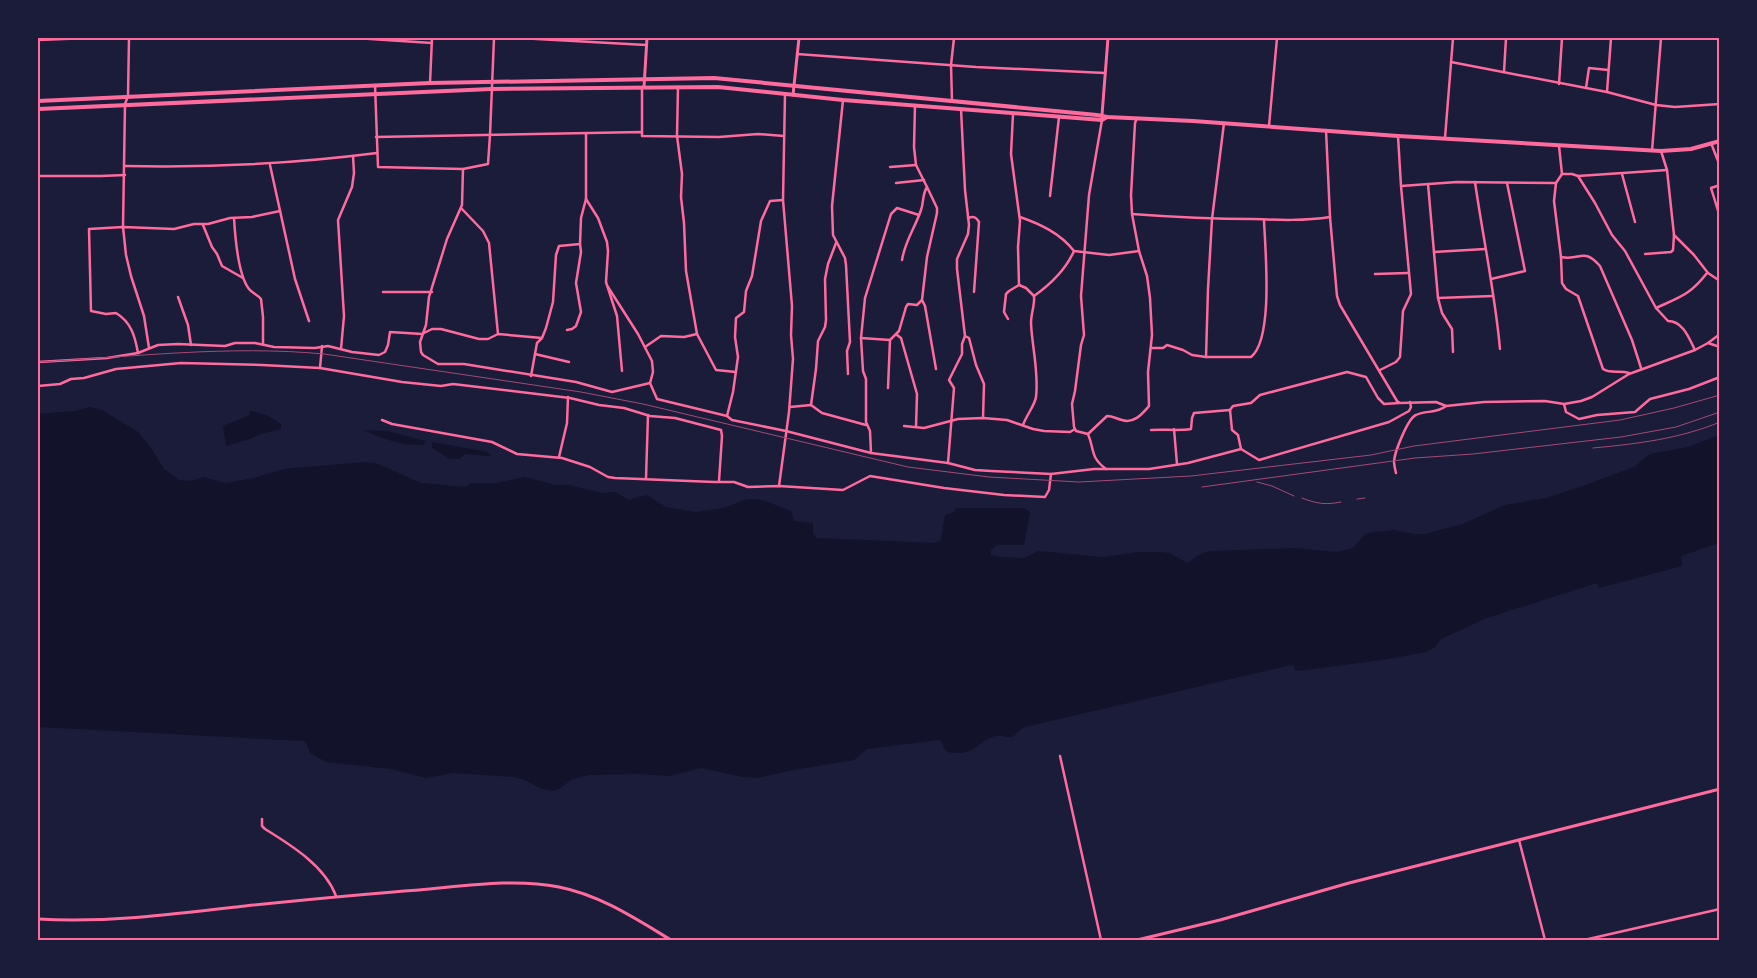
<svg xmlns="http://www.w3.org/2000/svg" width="1757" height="978" viewBox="0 0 1757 978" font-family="'Alegreya Sans',sans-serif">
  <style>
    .water { fill: #12122b }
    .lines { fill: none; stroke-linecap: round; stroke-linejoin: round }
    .minor { stroke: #ff6b9d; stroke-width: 2.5 }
    .tertiary { stroke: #ff6b9d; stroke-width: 3 }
    .secondary { stroke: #ff6b9d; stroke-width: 3 }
    .primary { stroke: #ff6b9d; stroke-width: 4 }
    .rail { stroke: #a44b75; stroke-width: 1 }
    .neatline { fill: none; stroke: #ff6b9d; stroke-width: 2 }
  </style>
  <rect width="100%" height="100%" fill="#1b1b3a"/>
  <g class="water">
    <path d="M90 407 102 410 138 432 149 445 164 469 179 480 191 481 203 477 226 483 254 478 284 469 365 462 376 463 421 483 466 487 471 483H496L525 477 555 485H569L602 493 615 492 629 500 638 497 647 495 666 507 696 512 724 508 744 500 754 499 763 500 791 511 794 521 813 523V534L817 538 936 543 941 540 945 515 954 512 956 508H1024L1030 512 1024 545H997L991 550V555L1000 557 1024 558 1038 551 1104 557 1138 552H1159L1169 553 1188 563 1198 555 1210 551 1295 548 1336 552 1353 548 1364 535 1368 533 1394 530 1414 534H1425L1463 524 1505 505 1546 498 1583 486 1634 467 1650 454 1688 447 1719 435V543L1681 556 1682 566 1599 588 1597 583 1487 618 1441 639 1435 647 1427 652 1382 660 1298 671 1295 670 1294 666 1291 665 1025 727 1020 730 1013 737C1006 738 1000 734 993 737 973 745 975 756 948 752L945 750 942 742 939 740 867 749 854 760 793 770 758 778 743 777 701 768 669 776 640 774 588 775 571 780 559 789 553 791 542 789 525 780 514 777 453 773 426 778 391 769 326 762 310 753 306 743 303 741 38 727V414L75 411Z"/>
    <path d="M249 411C260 411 273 418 281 424V429L261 434 250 439 226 446 223 426 250 415Z"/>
    <path d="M364 430 387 431 425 441 424 445C402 446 383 439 364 430Z"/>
    <polygon points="432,442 488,452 491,456 465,454 459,459 450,459 432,448"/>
  </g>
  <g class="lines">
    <g class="minor">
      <polyline points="129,38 128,96 125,104 123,227 126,255 131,276 144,316 149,348"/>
      <polyline points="355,38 432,43"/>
      <polyline points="519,38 646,45"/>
      <polyline points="38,40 90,38"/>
      <polyline points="797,54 976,67 1105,73"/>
      <polyline points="1451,62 1607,92 1656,105 1675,107 1720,104"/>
      <polyline points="1504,72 1506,38"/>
      <polyline points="430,83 432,38"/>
      <polyline points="1559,84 1562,38"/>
      <polyline points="375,85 378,167 463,169 488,164 490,135 494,38"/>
      <polyline points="642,87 642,132"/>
      <polyline points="678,87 677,136 682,174 681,197 684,223 686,271 697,334 716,370 736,372"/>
      <polyline points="1586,88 1589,68 1608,70"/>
      <polyline points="1607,92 1611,38"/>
      <polyline points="843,100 832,206 833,235 845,258 846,265 850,342 847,351 848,374"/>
      <polyline points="952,101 951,65 954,38"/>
      <polyline points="961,109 965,190 969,225 968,234 957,259 957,269 965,336 969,338 976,365 984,384 983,418"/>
      <polyline points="1269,126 1277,38"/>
      <polyline points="1326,130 1330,217 1337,296 1340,305 1397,401 1400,403 1436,402 1446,406 1484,402 1545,401 1564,404 1581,401 1592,397 1629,374 1695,350 1708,343 1720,334"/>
      <polyline points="376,137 642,132 642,136 719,137 758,134 784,136"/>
      <polyline points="1445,138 1453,38"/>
      <polyline points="1711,143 1720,166"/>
      <polyline points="1559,146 1562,174"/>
      <polyline points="1652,151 1661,38"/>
      <polyline points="1661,151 1667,170 1674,235 1694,255 1708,273 1720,281"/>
      <polyline points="270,165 295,279 309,321"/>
      <path d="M125 166C212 168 291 164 377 153"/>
      <polyline points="890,167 916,165"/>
      <polyline points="463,169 462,205 447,239 429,297 426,325 420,342 421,352 423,355 438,364 464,364 576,382 612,392 650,383 657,399 727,416 732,420 786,431 871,453 948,463 975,470 991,471 1051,474 1094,469 1149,469 1188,463 1241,449 1259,460 1389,422 1409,411 1411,407 1410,402"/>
      <polyline points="1562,174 1572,174 1578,176 1667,170"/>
      <polyline points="1622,174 1635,222"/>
      <polyline points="38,176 101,176 125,175"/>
      <path d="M1578 176 1595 203 1612 235 1625 251 1656 308 1668 321C1683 321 1689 338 1695 350"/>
      <path d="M1475 182C1483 238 1495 293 1500 349"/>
      <polyline points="896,183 924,180"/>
      <path d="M1556 183 1554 201 1561 257 1562 283 1566 289 1578 296 1603 369C1610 374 1620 370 1629 373"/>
      <polyline points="1428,184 1438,298 1442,313 1452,329 1453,352"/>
      <polyline points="1720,185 1711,188 1720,217"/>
      <polyline points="1401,186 1457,182 1556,183 1562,174"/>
      <polyline points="927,187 937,208 937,213 927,257 922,300 925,306 936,369"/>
      <polyline points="1050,196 1059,117"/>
      <polyline points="586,199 598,218 607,242 608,251 606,282 617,316 622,371"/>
      <polyline points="461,208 483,231 489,243 498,334"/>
      <path d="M1132 214C1172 217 1212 219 1253 219 1278 220 1305 221 1330 217"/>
      <path d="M1020 217C1040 224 1060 233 1074 251L1109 255 1139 251"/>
      <path d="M234 218C235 235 238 275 249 289 252 293 258 295 261 299L263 317V344"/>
      <path d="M968 218C974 216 976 217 979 222L974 292"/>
      <polyline points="203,225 212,247 217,254 222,266 243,278"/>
      <polyline points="1434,252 1485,249"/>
      <polyline points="1645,254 1671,252 1673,250 1674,235"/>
      <path d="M1561 257C1581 261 1583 247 1600 266L1632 340 1641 368"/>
      <path d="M902 260C905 241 915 228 921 210 924 202 922 195 927 187L916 165 914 147 915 105"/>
      <polyline points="1375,274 1408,273"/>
      <polyline points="1491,279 1525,271 1507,183"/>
      <path d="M1019 285 1026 288 1034 296C1035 305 1031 313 1031 323 1032 347 1039 372 1036 397 1035 405 1026 416 1023 425"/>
      <polyline points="608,287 638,334 652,361 653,372 650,383"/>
      <polyline points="383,292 432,292"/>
      <path d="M1034 296C1051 284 1066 269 1074 251"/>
      <polyline points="178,297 188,325 191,345"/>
      <polyline points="1438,298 1493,296"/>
      <path d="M1656 308C1680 297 1690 295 1707 273"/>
      <polyline points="1008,319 1004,312 1006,294 1009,291 1019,285 1018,247 1020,221 1011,154 1013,114"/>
      <polyline points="567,330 572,329 576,326 581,312 576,283 581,252 580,244 581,218 586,199 586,134"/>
      <polyline points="897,335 901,338 917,394 916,427"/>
      <polyline points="861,338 890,340"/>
      <polyline points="1708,343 1720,347"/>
      <polyline points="645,347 661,336 684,337 697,334"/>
      <path d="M1152 348H1163L1167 345 1183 350 1192 355 1206 357H1251C1274 339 1265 248 1264 220"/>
      <polyline points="341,349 344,316 338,220 352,187 354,173 353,156"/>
      <path d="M138 353C135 336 131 322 116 313L106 314 91 311 89 229 123 227 174 229 194 224H208L230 218 252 217 280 211"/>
      <polyline points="535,354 569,362"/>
      <polyline points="1206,357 1208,289 1212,219 1224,123"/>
      <polyline points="38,362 107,358 138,353 158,345 178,344 225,346 235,343 255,343 274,347 315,348 328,346 352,352 379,355 385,352 388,345 390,332 422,334 432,329 441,329 479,339 488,339 498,334 542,338"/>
      <polyline points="320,368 322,346"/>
      <polyline points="1380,370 1396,362 1400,357 1403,311 1411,294 1401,186 1398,136"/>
      <polyline points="531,376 537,343 542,338 546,328 553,302 556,255 559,246 580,244"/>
      <polyline points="38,386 60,384 71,379 84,378 116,369 181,363 262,365 320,368 402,382 441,386 453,384 570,398 599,405 624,408 650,416 675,418 721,430 722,436 719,481"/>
      <polyline points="888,388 890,340 899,331 906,307 908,304 917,305 922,300"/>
      <polyline points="1564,404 1566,412 1579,419 1597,415 1635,412 1650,399 1689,389 1720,377"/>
      <polyline points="811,405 816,369 818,341 825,327 826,320 825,279 828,264 836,243"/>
      <polyline points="790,407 811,405 822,413 866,425"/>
      <polyline points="1230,410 1233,406 1251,403 1260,395 1347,372 1366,377 1378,398 1384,404 1399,403"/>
      <polyline points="727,416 733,392 738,357 735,337 736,318 744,312 746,291 752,276 761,221 770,201 783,200"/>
      <polyline points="382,420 392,424 492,442 517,454 562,458 590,467 608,477 615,478 714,482 734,482 748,487 779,486 843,490 870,476 944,488 1004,495 1045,497 1049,490 1051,474"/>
      <polyline points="904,426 924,428 958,419 983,418 1007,420 1033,429 1044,431 1070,432 1075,429"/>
      <polyline points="1174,429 1177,464"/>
      <path d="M1151 430C1163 429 1179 431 1191 429L1192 418 1194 413 1230 410 1232 430 1238 435 1241 449"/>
      <path d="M1088 434 1107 416C1113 416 1117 419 1122 420 1134 424 1142 414 1149 406L1148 372 1152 335 1150 298 1147 276 1139 251 1132 214 1131 195 1135 123 1137 118"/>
      <polyline points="1088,434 1076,431 1074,427 1072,404 1075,391 1081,345 1084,335 1081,296 1089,195 1102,120"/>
      <path d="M1088 434C1095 451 1090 457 1106 469"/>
      <polyline points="871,453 870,431 866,422 866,379 863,371 861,338 865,298 891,214 897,208 919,215"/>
      <polyline points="559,457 567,423 568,397"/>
      <polyline points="948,463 954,388 949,380 962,354 962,344 965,336"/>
      <path d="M1396 473C1395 469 1394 464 1394 461 1395 451 1408 418 1416 415 1426 410 1436 414 1446 406"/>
      <polyline points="646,478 648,415"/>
      <polyline points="779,486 789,412 793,359 791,335 792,306 783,200 785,94"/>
      <polyline points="1060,756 1101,940"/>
      <path d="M262 819V826L265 829C291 845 325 866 336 896"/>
      <polyline points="1519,840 1545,940"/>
      <polyline points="1584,940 1720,909"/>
    </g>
    <g class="tertiary">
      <polyline points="793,95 799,38"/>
      <polyline points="1102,115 1108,38"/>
    </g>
    <g class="secondary">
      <polyline points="644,87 647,38"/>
      <path d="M38 919C107 923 177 914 245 906 303 900 361 894 419 890 465 886 514 878 559 887 600 895 636 919 671 940"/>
      <polyline points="1137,940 1220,920 1349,883 1720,789"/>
    </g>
    <g class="primary">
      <polyline points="38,101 430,83 714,78 1097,115 1107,117 1193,121 1398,136 1661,151 1691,149 1720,141"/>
      <polyline points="38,109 491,89 718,87 843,100 1102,120 1107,117"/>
    </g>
    <g class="rail">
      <path d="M38 362C133 357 229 345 324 354L581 392 643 404 908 467 989 477 1079 482 1191 476 1371 455 1414 446 1620 420 1674 408 1720 395"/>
      <path d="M1593 448C1636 444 1679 439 1720 422"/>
      <polyline points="1257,482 1272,486 1294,496"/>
      <polyline points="1202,487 1415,458 1473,454 1621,437 1676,427 1720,412"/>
      <path d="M1302 498C1317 504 1326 505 1341 502"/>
      <polyline points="1357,499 1365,498"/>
    </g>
  </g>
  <rect width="1757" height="978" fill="none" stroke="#1b1b3a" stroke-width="78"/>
  <rect x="39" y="39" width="1679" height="900" class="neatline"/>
</svg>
